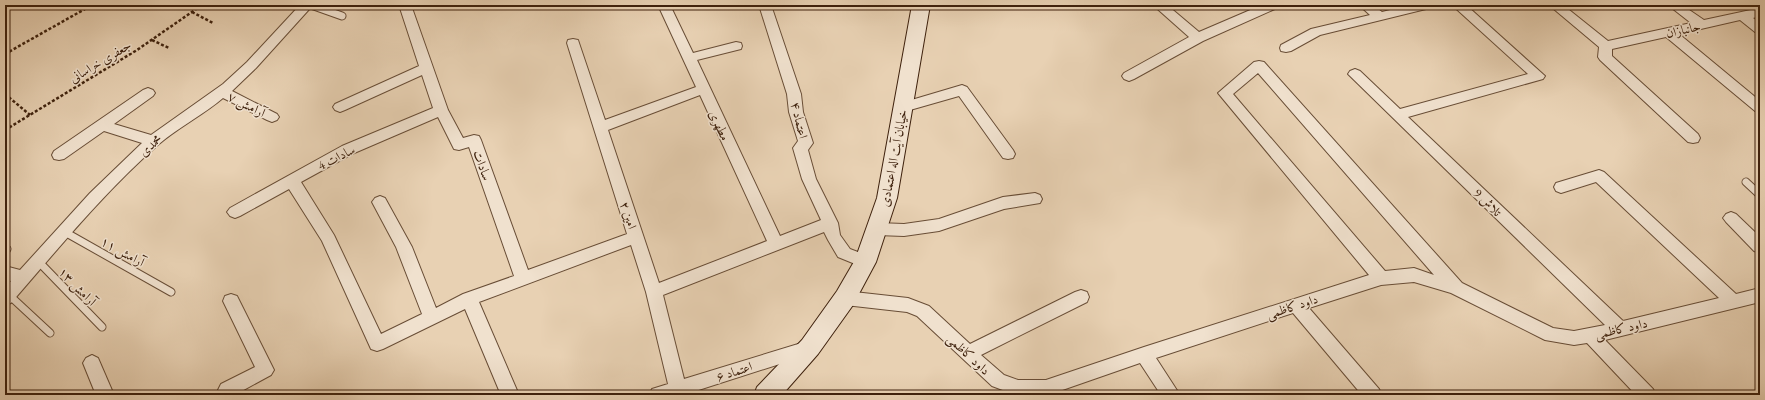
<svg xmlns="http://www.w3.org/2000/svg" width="1765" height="400" viewBox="0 0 1765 400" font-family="'EB Garamond',Amiri,serif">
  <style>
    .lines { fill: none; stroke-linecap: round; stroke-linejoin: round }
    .service-casing { stroke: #684d36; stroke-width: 9 }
    .minor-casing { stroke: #684d36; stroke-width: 2 }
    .secondary-casing { stroke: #3e210d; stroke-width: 2 }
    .path { stroke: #3e210d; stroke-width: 2.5; stroke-dasharray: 3 2; stroke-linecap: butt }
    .service { stroke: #f0e1ce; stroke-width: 7 }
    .minor { fill: #f0e1ce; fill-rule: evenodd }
    .secondary { fill: #f0e1ce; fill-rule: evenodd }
    .labels { text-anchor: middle; stroke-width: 3; stroke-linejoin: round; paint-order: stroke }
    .street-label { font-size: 13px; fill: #3e210d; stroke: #f0e1ce }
  </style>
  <rect width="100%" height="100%" fill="#e8d1b3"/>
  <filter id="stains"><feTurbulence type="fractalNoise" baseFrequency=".005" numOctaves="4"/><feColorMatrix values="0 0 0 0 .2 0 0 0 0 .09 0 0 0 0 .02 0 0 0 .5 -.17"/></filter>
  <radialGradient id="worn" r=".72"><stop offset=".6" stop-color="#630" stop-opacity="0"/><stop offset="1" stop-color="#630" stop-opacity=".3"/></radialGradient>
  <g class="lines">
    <defs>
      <g id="service">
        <polyline points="311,5 342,16"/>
        <polyline points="1746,182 1760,195"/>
        <polyline points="63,231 171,292"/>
        <polyline points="5,252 7,249"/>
        <polyline points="38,261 102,327"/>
        <polyline points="8,294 50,333"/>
      </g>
      <g id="minor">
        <path d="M300 5H313L256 68 232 91 277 114 279 117 277 120 272 122 267 120 223 98C203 115 179 127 159 144 104 192 58 249 11 303L5 305V287L11 281 5 280V266L20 270 90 193 142 143 104 131 64 159 59 160 54 159 52 155 54 151 143 90 148 88 153 90 155 93 153 96 114 124 151 135 223 84 247 62Z"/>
        <path d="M399 5H411L448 110 463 138 474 135 479 136 481 140 528 270 627 234 567 43 568 40 573 39 578 40 579 43 605 120 696 87 658 5H670L693 53 736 42 741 43 742 46 741 49 697 60 780 236 821 220 802 179 793 148 798 141 789 112 787 94 759 5H771L801 94 803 112 813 143 808 150 816 179 838 223 840 235 850 249 871 257 873 262 871 267 865 268 838 257 828 240 824 232 663 295 684 379 808 341 814 343 816 348 814 353 683 395H649L652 389 668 384 646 292 631 245 479 302 519 395H501L465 309 383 349 377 351 371 349 322 241 289 189 240 216 235 218 230 216 227 212 230 208 342 146 433 108 422 75 345 110 340 112 335 110 333 107 335 104 419 66ZM700 95 767 241 659 283 608 130ZM438 117 454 149 459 150 469 147 514 276 463 294 436 308 412 247 385 198 380 196 375 198 372 202 396 247 422 314 381 334 334 235 301 182 352 154Z"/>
        <polygon points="1153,5 1167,5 1199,32 1262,5 1279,5 1277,8 1203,41 1134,79 1129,81 1124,79 1122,76 1124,73 1189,37"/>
        <polygon points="1359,5 1373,5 1382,12 1410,5 1432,5 1430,8 1320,35 1291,51 1286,52 1281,51 1280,48 1281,45 1311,29 1370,15"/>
        <path d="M1452 5H1466L1545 76 1543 79 1408 117 1623 321 1719 298 1596 182 1561 193 1556 191 1554 187 1556 183 1599 170 1604 172 1736 294 1760 288V302L1605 340 1653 389 1656 395H1636L1587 343 1574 345 1545 340 1451 293 1414 282 1381 285 1309 308 1379 389 1382 395H1362L1293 313 1156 358 1180 395H1161L1140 363 1048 395H1016L992 386 917 316 907 312 845 305 839 303 837 298 839 293 845 291 908 298 929 306 970 344 1075 292 1081 290 1087 292 1089 297 1087 302 981 355 1004 375 1018 380H1046L1144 347 1369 275 1218 93 1254 62 1259 61 1264 62 1462 283 1553 328 1574 331 1605 325 1348 74 1350 71 1355 69 1360 71 1400 109 1528 74ZM1258 73 1434 275 1414 268 1385 271 1233 94Z"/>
        <polygon points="1549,5 1563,5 1608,41 1691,23 1668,5 1682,5 1704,20 1760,8 1760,16 1753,18 1760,23 1760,33 1755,32 1740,20 1679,34 1760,101 1760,113 1755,111 1666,37 1612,49 1612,56 1698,134 1700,138 1698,142 1693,143 1688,142 1600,60 1598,57 1599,47"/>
        <polygon points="962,85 967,87 1013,150 1015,154 1013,158 1008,159 1003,158 959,96 903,112 898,110 896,107 898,104"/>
        <polygon points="1035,193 1040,195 1042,199 1040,203 1004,209 939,231 904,236 877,235 872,233 869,229 872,225 877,223 904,224 939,219 1003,197"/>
        <polygon points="1731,212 1736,214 1760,237 1760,253 1754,251 1726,222 1723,218 1726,214"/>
        <polygon points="231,294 237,296 274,370 271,375 238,393 239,395 221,395 218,390 221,384 255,367 223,301 225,296"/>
        <polygon points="92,355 98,358 114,395 96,395 83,363 86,358"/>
      </g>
      <polygon id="secondary" points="912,5 930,5 897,198 876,262 853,305 818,354 782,395 754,395 757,387 802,340 837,291 855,260 877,198"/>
    </defs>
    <use href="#service" class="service-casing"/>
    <use href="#minor" class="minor-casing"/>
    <use href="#secondary" class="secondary-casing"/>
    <g class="path">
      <polyline points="192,12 213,23"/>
      <polyline points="152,40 169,48"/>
      <polyline points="5,54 92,5"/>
      <polyline points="5,94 30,115"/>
      <polyline points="5,130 137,50 202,5"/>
    </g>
    <use href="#service" class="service"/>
    <use href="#minor" class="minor"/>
    <use href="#secondary" class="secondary"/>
  </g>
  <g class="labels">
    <g class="street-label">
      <text transform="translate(1683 29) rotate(-13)" y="5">جانبازان</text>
      <text transform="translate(100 61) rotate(-31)" y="5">جعفری خراسانی</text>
      <text transform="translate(247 104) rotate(27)" y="5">آرامش ۷</text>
      <text transform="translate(800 120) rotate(77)" y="5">اعتماد ۴</text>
      <text transform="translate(720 125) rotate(65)" y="5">مطهری</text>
      <text transform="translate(150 145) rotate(-42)" y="5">محمدی</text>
      <text transform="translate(336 157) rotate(-27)" y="5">سادات 4</text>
      <text transform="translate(893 158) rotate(-79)" y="5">خیابان آیت اله اعتمادی</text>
      <text transform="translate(483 165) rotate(70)" y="5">سادات</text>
      <text transform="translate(1488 202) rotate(44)" y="5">تلاش 9</text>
      <text transform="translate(629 215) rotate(72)" y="5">امین ۲</text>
      <text transform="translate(123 251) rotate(29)" y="5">آرامش ۱۱</text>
      <text transform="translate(78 286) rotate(46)" y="5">آرامش ۱۳</text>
      <text transform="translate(1292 306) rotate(-18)" y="5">داود کاظمی</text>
      <text transform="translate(1621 328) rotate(-13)" y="5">داود کاظمی</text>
      <text transform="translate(969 354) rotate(43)" y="5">داود کاظمی</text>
      <text transform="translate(734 371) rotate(-18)" y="5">اعتماد ۶</text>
    </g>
  </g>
  <rect width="1765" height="400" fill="none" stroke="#e8d1b3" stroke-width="20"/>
  <rect x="6" y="6" width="1753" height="388" fill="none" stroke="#3e210d" stroke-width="2"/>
  <rect x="10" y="10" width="1745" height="380" fill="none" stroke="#3e210d"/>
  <rect width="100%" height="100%" filter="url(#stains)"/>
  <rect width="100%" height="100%" fill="url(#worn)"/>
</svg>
